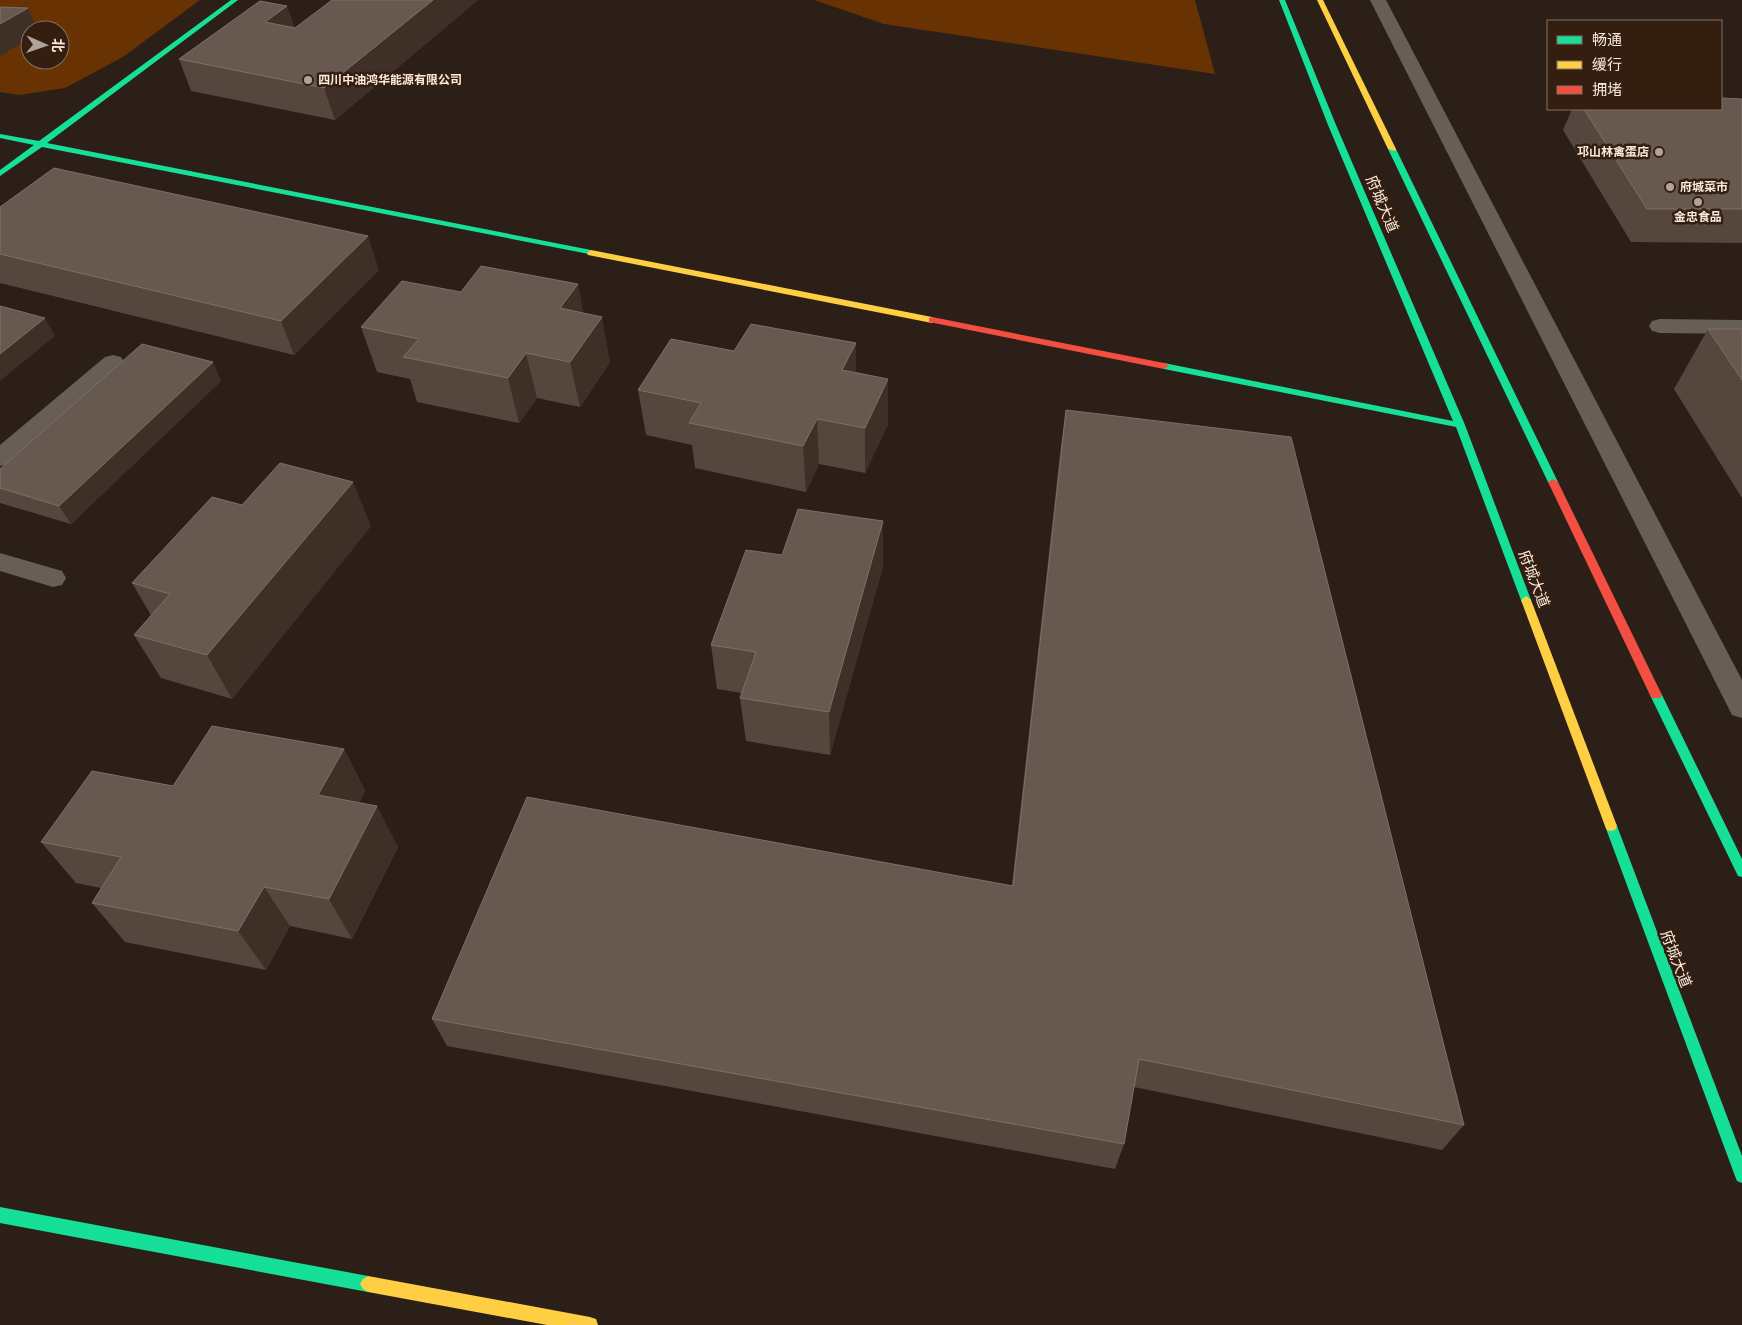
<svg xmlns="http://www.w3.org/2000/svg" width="1742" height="1325" viewBox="0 0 1742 1325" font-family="Merriweather,'Noto Sans SC',serif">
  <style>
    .green { fill: #683203; fill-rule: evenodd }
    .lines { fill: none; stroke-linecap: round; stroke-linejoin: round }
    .street { fill: #685e58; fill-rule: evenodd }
    .fast { fill: #16e098; fill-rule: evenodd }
    .slow { fill: #ffcf43; fill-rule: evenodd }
    .jam { fill: #f24e42; fill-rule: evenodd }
    .wall { fill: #56473e }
    .shaded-wall { fill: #3e3027 }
    .building { fill: #685950; stroke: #7e7066 }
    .poi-dot { fill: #b1a39a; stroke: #341e0f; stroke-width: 2 }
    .labels { text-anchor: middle; stroke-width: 5; stroke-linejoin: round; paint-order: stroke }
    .far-poi-label { font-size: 12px; font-weight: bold; fill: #f9eae0; stroke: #341e0f; text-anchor: start }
    .street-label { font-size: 15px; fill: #f9eae0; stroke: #341e0f }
  </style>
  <rect width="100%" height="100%" fill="#2c1f17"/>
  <g class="green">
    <path d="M0 0H200L123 57 65 88 19 95 0 92ZM30 30H60V60H30Z"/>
    <polygon points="814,0 1195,0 1215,74 884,24"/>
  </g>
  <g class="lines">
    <g class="street">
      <polygon points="1370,0 1386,0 1742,680 1742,718 1732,715 1728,707"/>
      <polygon points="1660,319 1742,320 1742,334 1660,333 1652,331 1649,326 1652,321"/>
      <polygon points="113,355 121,357 124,362 121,367 9,464 0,466 0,445 105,357"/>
      <polygon points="0,553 62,571 66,578 62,585 53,587 0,571"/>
    </g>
    <g class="fast">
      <polygon points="231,0 238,0 47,143 591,250 595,253 594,255 42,147 0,176 0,170 34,145 0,138 0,134 39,141"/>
      <polygon points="1279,0 1285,0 1336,125 1465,425 1531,600 1530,603 1522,603 1521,600 1456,427 1164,369 1159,366 1164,363 1453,421 1328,125"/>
      <polygon points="1389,147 1396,149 1558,482 1557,484 1553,485 1548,482 1388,149"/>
      <polygon points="1656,691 1660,692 1662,695 1742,859 1742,877 1738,876 1650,695 1652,692"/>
      <polygon points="1611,821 1615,822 1617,826 1742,1156 1742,1183 1737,1181 1735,1176 1605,826 1607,822"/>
      <polygon points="0,1207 368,1276 373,1279 376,1284 373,1289 368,1292 0,1223"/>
    </g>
    <g class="slow">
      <polygon points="1317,0 1323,0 1396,149 1395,151 1388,149"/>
      <polygon points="591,250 932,317 936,320 932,323 588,255 587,253"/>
      <polygon points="1526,596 1531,600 1617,826 1615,830 1611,831 1607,830 1605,826 1521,600"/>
      <polygon points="368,1276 590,1317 596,1319 598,1325 547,1325 368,1292 363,1289 360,1284 363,1279"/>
    </g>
    <g class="jam">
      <polygon points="932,317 1164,363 1169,366 1164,369 929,322 929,318"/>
      <polygon points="1553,479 1558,482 1662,695 1660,698 1652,698 1650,695 1548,482"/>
    </g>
  </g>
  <g class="wall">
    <polygon points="332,0 478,0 335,120 191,91 179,59 287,6 294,27 295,28"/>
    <polygon points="1742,99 1742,243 1631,242 1563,130 1572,109 1721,109"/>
    <polygon points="0,207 379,270 294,355 0,283"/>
    <polygon points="578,284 583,313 610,362 580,407 537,398 519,423 417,402 410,379 377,372 361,327 461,292"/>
    <polygon points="1708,329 1742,329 1742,498 1674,389"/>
    <polygon points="856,343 856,372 888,379 888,424 865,473 819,464 806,492 695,468 692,445 646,435 638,390 734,351"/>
    <polygon points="221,381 71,524 0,503 0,469"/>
    <polygon points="1066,410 1464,1125 1442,1150 1134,1087 1124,1144 1115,1169 447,1046 432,1019 1012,885 1061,445"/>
    <polygon points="242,505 371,526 232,699 161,678 134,635 151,615 132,583"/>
    <polygon points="883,521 883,566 830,755 746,741 740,698 742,693 717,689 711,645 782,555"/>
    <polygon points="344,749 365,791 359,803 398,847 352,939 290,926 266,970 125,942 92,903 101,888 76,883 41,842 173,786"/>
  </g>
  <g class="shaded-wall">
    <polygon points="433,0 478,0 335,120 324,88"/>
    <polygon points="287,6 297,38 265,22"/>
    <polygon points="28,8 38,30 30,30 30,38 0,56 0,24"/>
    <polygon points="368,236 379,270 294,355 281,321"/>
    <polygon points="578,284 586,329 560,308"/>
    <polygon points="602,317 610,362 580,407 570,362"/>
    <polygon points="45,318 55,336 0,381 0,354"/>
    <polygon points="856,343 856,388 842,370"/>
    <polygon points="526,353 537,398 519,423 508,378"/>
    <polygon points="213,362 221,381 71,524 59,506"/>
    <polygon points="888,379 888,424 865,473 865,428"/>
    <polygon points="817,419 819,464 806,492 803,446"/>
    <polygon points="353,482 371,526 232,699 207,655"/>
    <polygon points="883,521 883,566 830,755 829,712"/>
    <polygon points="344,749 365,791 341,837 318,795"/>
    <polygon points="377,806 398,847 352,939 329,899"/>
    <polygon points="264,887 290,926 266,970 238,931"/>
  </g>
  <g class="building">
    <polygon points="332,0 433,0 324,88 179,59 260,1 287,6 265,22 295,28"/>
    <polygon points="0,7 28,8 0,24"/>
    <polygon points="1721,98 1742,99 1742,209 1647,209 1584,109 1721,109"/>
    <polygon points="54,168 368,236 281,321 0,254 0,207"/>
    <polygon points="481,266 578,284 560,308 602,317 570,362 526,353 508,378 403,357 419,339 361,327 402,281 461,292"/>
    <polygon points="0,306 45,318 0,354"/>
    <polygon points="751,324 856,343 842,370 888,379 865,428 817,419 803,446 689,423 701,403 638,390 671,339 734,351"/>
    <polygon points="1708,329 1742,329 1742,380"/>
    <polygon points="142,344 213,362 59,506 0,488 0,469"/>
    <polygon points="1066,410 1291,437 1464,1125 1139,1059 1124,1144 432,1019 527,797 1013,886"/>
    <polygon points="280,463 353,482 207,655 134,635 170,594 132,583 212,497 242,505"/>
    <polygon points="798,509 883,521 829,712 740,698 756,652 711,645 746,550 782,555"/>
    <polygon points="212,726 344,749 318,795 377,806 329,899 264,887 238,931 92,903 121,857 41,842 92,771 173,786"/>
  </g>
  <g class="poi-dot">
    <circle cx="308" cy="80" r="5"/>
    <circle cx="1659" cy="152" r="5"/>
    <circle cx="1670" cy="187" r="5"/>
    <circle cx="1698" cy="202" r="5"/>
  </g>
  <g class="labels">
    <g class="far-poi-label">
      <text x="318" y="84">四川中油鸿华能源有限公司</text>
      <text x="1649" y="156" text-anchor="end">邛山林禽蛋店</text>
      <text x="1680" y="191">府城菜市</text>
      <text x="1698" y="221" text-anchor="middle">金忠食品</text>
    </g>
    <g class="street-label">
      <text transform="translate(1382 204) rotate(67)" y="5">府城大道</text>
      <text transform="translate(1534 579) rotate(69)" y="5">府城大道</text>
      <text transform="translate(1676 959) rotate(69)" y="5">府城大道</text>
    </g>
  </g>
  <rect x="1547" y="20" width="175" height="90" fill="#341e0f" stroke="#837063"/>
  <rect x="1557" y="36" width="25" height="8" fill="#16e098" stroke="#837063"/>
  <text x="1592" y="45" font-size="15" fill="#f9eae0">畅通</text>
  <rect x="1557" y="61" width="25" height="8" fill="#ffcf43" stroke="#837063"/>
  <text x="1592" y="70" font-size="15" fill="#f9eae0">缓行</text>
  <rect x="1557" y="86" width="25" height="8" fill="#f24e42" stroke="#837063"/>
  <text x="1592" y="95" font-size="15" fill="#f9eae0">拥堵</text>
  <g transform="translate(45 45) rotate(92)"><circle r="24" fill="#341e0f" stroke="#837063"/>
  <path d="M0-4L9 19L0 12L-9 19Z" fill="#b1a39a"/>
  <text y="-8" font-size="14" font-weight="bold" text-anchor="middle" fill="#f9eae0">北</text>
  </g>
</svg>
